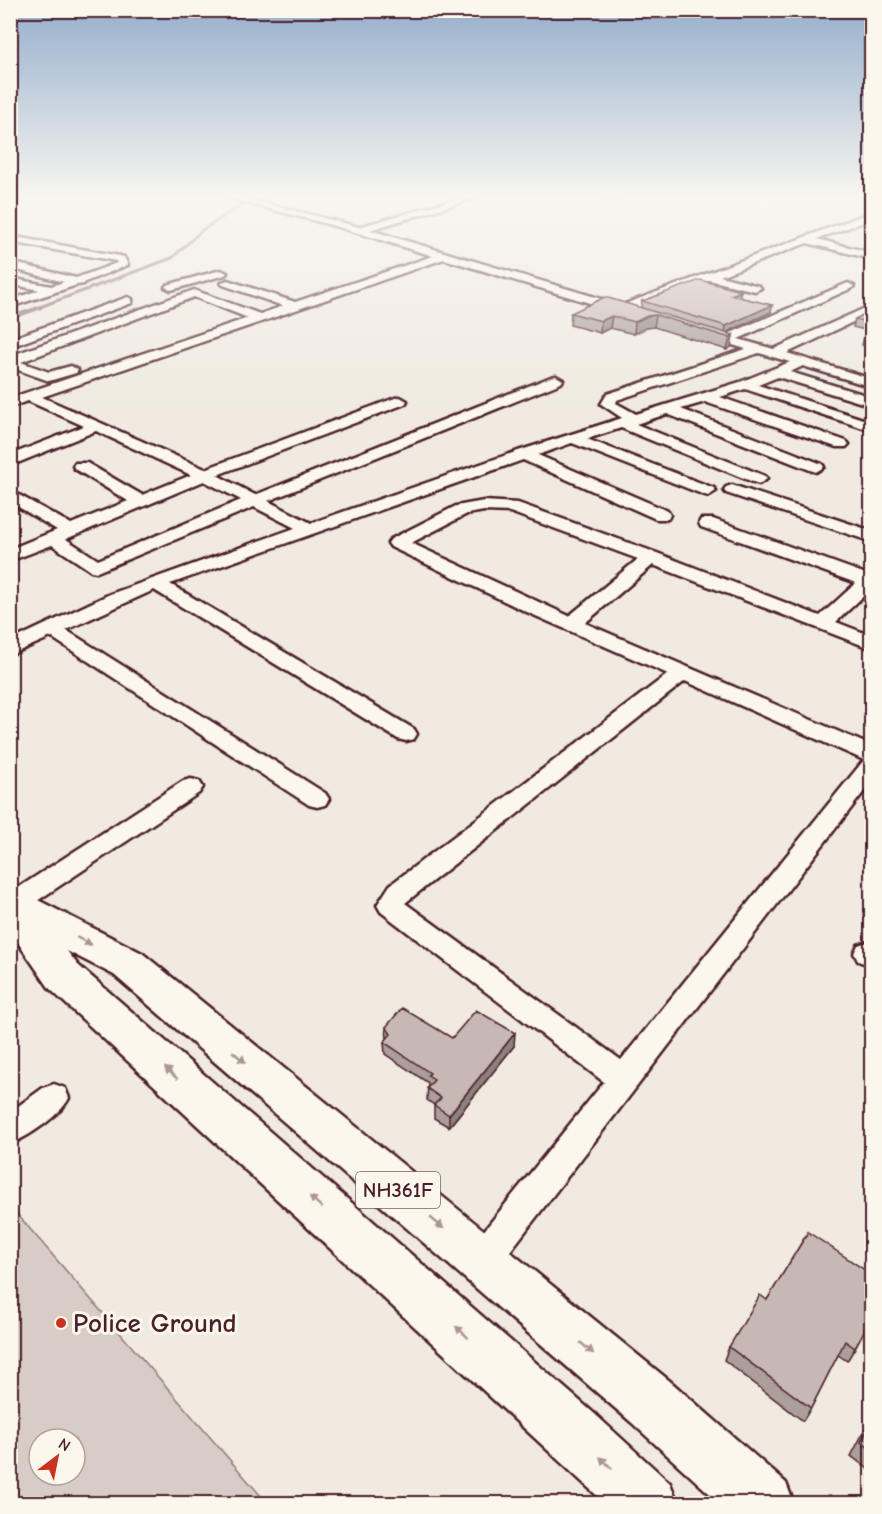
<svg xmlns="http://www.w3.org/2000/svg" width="882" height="1514" viewBox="0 0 882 1514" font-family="'Comic Neue',sans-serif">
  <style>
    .green { fill: #d8ccc6; stroke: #917678; stroke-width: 1.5; fill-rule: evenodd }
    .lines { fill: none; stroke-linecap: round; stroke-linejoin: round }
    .stream-far1 { stroke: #8c6f72; stroke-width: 3 }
    .stream { stroke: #8c6f72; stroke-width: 4 }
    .minor-casing { stroke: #4a1f2b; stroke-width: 5 }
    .trunk-casing { stroke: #4a1f2b; stroke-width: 5 }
    .minor { fill: #fbf7ec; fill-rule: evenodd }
    .trunk { fill: #fbf7ec; fill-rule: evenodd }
    .wall { fill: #ac9e9a; stroke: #4a1f2b; stroke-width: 1.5 }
    .shaded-wall { fill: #8c817d; stroke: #4a1f2b; stroke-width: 1.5 }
    .building { fill: #c8b8b3; stroke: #4a1f2b; stroke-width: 1.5 }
    .oneway { fill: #ab9695 }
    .poi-dot { fill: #c8321e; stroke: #fbf7ec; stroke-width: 2 }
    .labels { text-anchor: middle; stroke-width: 6; stroke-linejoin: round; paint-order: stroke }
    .shield { fill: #fbf7ec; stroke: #7f6065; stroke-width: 1.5 }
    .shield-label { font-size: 21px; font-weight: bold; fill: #4a1f2b }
    .near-poi-label { font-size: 27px; font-weight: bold; fill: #4a1f2b; stroke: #fbf7ec; text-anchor: start }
  </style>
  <rect width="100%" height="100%" fill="#f0eae0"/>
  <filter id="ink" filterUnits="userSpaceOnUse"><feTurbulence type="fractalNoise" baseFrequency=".0167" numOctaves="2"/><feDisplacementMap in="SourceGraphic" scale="12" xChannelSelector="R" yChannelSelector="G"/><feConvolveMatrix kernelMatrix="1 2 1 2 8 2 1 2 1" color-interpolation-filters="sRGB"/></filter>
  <g filter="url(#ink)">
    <path class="green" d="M11 1207 267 1503H11ZM39 1439H75V1475H39Z"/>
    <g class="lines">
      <polyline class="stream-far1" points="37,308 172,258 201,231 252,198"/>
      <polyline class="stream" points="10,318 41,307"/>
      <defs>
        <g id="minor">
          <path d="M228 198H245L359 227 460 198H475L370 230 622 305 872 212V219L817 239 872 253V259L807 243 720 276 759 286 761 288 755 291 709 280 626 314 444 259 42 397 205 469 395 398 400 397 407 401 405 404 217 475 255 495 551 377 556 376 563 380 561 383 268 501 311 523 518 451 622 418 601 404 607 394 746 349 699 335 697 332 699 329 703 328 726 335 848 283 854 286 852 288 738 339 774 349 872 305V313L787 353 872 379V387L803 366 790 372 872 397V406L778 377 758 385 872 422V431L745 389 720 397 846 441 849 444 846 447H836L705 402 681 409 822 464 824 467 816 472 810 470 667 414 636 424 765 476 767 479 759 484 753 482 621 428 587 439 714 488 716 491 708 496 702 494 572 443 538 455 668 511 670 515 668 519H656L523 460 170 584 414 729 417 734 414 739 406 741 398 739 154 590 66 630 325 793 329 799 325 805 317 807 309 805 51 637 10 655V641L110 594 295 528 254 507 97 572 91 571 52 545 10 561V549L57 530 10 502V490L71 524 128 501 75 469 73 466 75 463H87L142 495 191 475 96 431 10 466V455L84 426 28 401 10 407V398L248 318 194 297 21 362 49 372 71 366 78 370 76 373 49 381 10 367V356L194 290 260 314 283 306 223 285 221 283 227 280 295 302 433 256 335 226ZM759 353 790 362 740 382 636 414 616 403 617 400ZM204 481 241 500 98 560 66 539Z"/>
          <polygon points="10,236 120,256 124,257 128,265 85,282 84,284 77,285 10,307 10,300 39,290 10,284 10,278 51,286 64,282 10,268 10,262 76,278 117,263 116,261 10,242"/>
          <polygon points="221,270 227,273 225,275 171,290 165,287 167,285"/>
          <polygon points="128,297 132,299 132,303 10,347 10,339"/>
          <polygon points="732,485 872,531 872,542 726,493 724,490 726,487"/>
          <path d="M484 501 518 503 657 553 820 616 856 583 701 527 699 523 701 519H713L866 574 872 573V588L836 622 872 636V649L653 565 585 623 872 746V781L494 1272 482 1277 470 1272 465 1260 470 1248 604 1082 381 912 377 905 390 885 668 674 529 613 391 547 388 543 391 539 456 506ZM484 511 510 512 638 559 569 616 411 543 467 514ZM685 681 864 760 621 1060 405 903Z"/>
          <polygon points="191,779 199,781 203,787 199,793 22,911 10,913 10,893 183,781"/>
          <polygon points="868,942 872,943 872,966 858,961 854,953 858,945"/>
          <path d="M54 1084 65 1088 69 1098C61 1115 28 1137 10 1144V1112L43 1088Z"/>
        </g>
        <polygon id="trunk" points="10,890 26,894 142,953 671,1382 786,1483 794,1504 721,1504 631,1422 114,975 67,951 78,965 597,1416 670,1483 678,1504 606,1504 50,989 10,931"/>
      </defs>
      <use href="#minor" class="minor-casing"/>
      <use href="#trunk" class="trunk-casing"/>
      <use href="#minor" class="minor"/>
      <use href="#trunk" class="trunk"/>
    </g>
    <g class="wall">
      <polygon points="599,198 622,198 612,201"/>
      <polygon points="740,297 771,312 725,333 733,335 731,347 727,350 654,327 646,328 634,334 610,328 600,333 570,325 571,313 641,308 642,301"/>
      <polygon points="872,311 872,332 853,327 855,319"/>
      <polygon points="872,333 872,348 862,345 864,337"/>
      <polygon points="386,1027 452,1038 514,1046 449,1127 434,1118 434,1105 427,1100 428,1083 385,1054 384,1042 387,1039"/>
      <polygon points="808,1232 855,1348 847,1361 838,1355 811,1408 803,1421 724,1360 729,1347 767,1300"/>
      <polygon points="872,1416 872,1472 851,1456"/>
    </g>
    <g class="shaded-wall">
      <polygon points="613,198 622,198 612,201"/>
      <polygon points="741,291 739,298 731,295"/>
      <polygon points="772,305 771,312 725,333 726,326"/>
      <polygon points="656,315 654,327 646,328 634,334 635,322 647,316"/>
      <polygon points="612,316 610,328 600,333 601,321"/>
      <polygon points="733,335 731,347 727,350 730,338"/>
      <polygon points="515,1033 514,1046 449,1127 449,1115"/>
    </g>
    <g class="building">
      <polygon points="700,280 741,291 731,295 772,305 726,326 642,301"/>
      <polygon points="605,297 733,335 730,338 656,315 647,316 635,322 612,316 601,321 571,313"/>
      <polygon points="872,311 872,323 855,319"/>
      <polygon points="872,333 872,339 864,337"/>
      <polygon points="402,1008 452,1038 476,1010 515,1033 449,1115 434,1105 441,1098 427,1088 434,1080 428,1075 430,1073 384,1042 391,1034 386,1027"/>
      <polygon points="808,1232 872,1275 872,1316 855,1348 845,1341 811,1408 729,1347 760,1295 767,1300"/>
      <polygon points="872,1422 872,1450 861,1442"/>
    </g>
    <defs><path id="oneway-solid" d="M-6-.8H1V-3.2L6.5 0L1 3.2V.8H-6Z" transform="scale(1.5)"/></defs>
    <g class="oneway">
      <use href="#oneway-solid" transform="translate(84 941) rotate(27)"/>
      <use href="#oneway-solid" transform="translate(239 1057) rotate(40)"/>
      <use href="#oneway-solid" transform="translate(171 1073) rotate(-138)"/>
      <use href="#oneway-solid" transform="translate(316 1202) rotate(-138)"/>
      <use href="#oneway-solid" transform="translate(437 1223) rotate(40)"/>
      <use href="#oneway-solid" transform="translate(462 1332) rotate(-138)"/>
      <use href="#oneway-solid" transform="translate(587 1348) rotate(40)"/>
      <use href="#oneway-solid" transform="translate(606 1463) rotate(-137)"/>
    </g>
  </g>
  <linearGradient id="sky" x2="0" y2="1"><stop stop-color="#95aecc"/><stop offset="0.48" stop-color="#f8f6f1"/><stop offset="1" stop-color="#f8f6f1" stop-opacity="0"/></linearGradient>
  <rect width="882" height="410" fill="url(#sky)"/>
  <circle class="poi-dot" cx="61" cy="1323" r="6"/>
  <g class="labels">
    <rect class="shield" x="356" y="1172" width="84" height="36" rx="4.5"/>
    <g class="shield-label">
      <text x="398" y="1197">NH361F</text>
    </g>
    <g class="near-poi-label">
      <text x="73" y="1332">Police Ground</text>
    </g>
  </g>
  <rect width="882" height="1514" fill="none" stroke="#fbf7ec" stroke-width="36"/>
  <rect x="18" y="18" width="846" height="1478" fill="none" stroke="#4a1f2b" stroke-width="2" filter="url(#ink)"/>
  <g transform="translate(57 1457) rotate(32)"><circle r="28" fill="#fbf7ec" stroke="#b4a19f" stroke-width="1.5"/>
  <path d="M0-4.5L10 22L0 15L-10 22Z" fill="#c8321e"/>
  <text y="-9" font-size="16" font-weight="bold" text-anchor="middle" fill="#4a1f2b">N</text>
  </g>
</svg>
